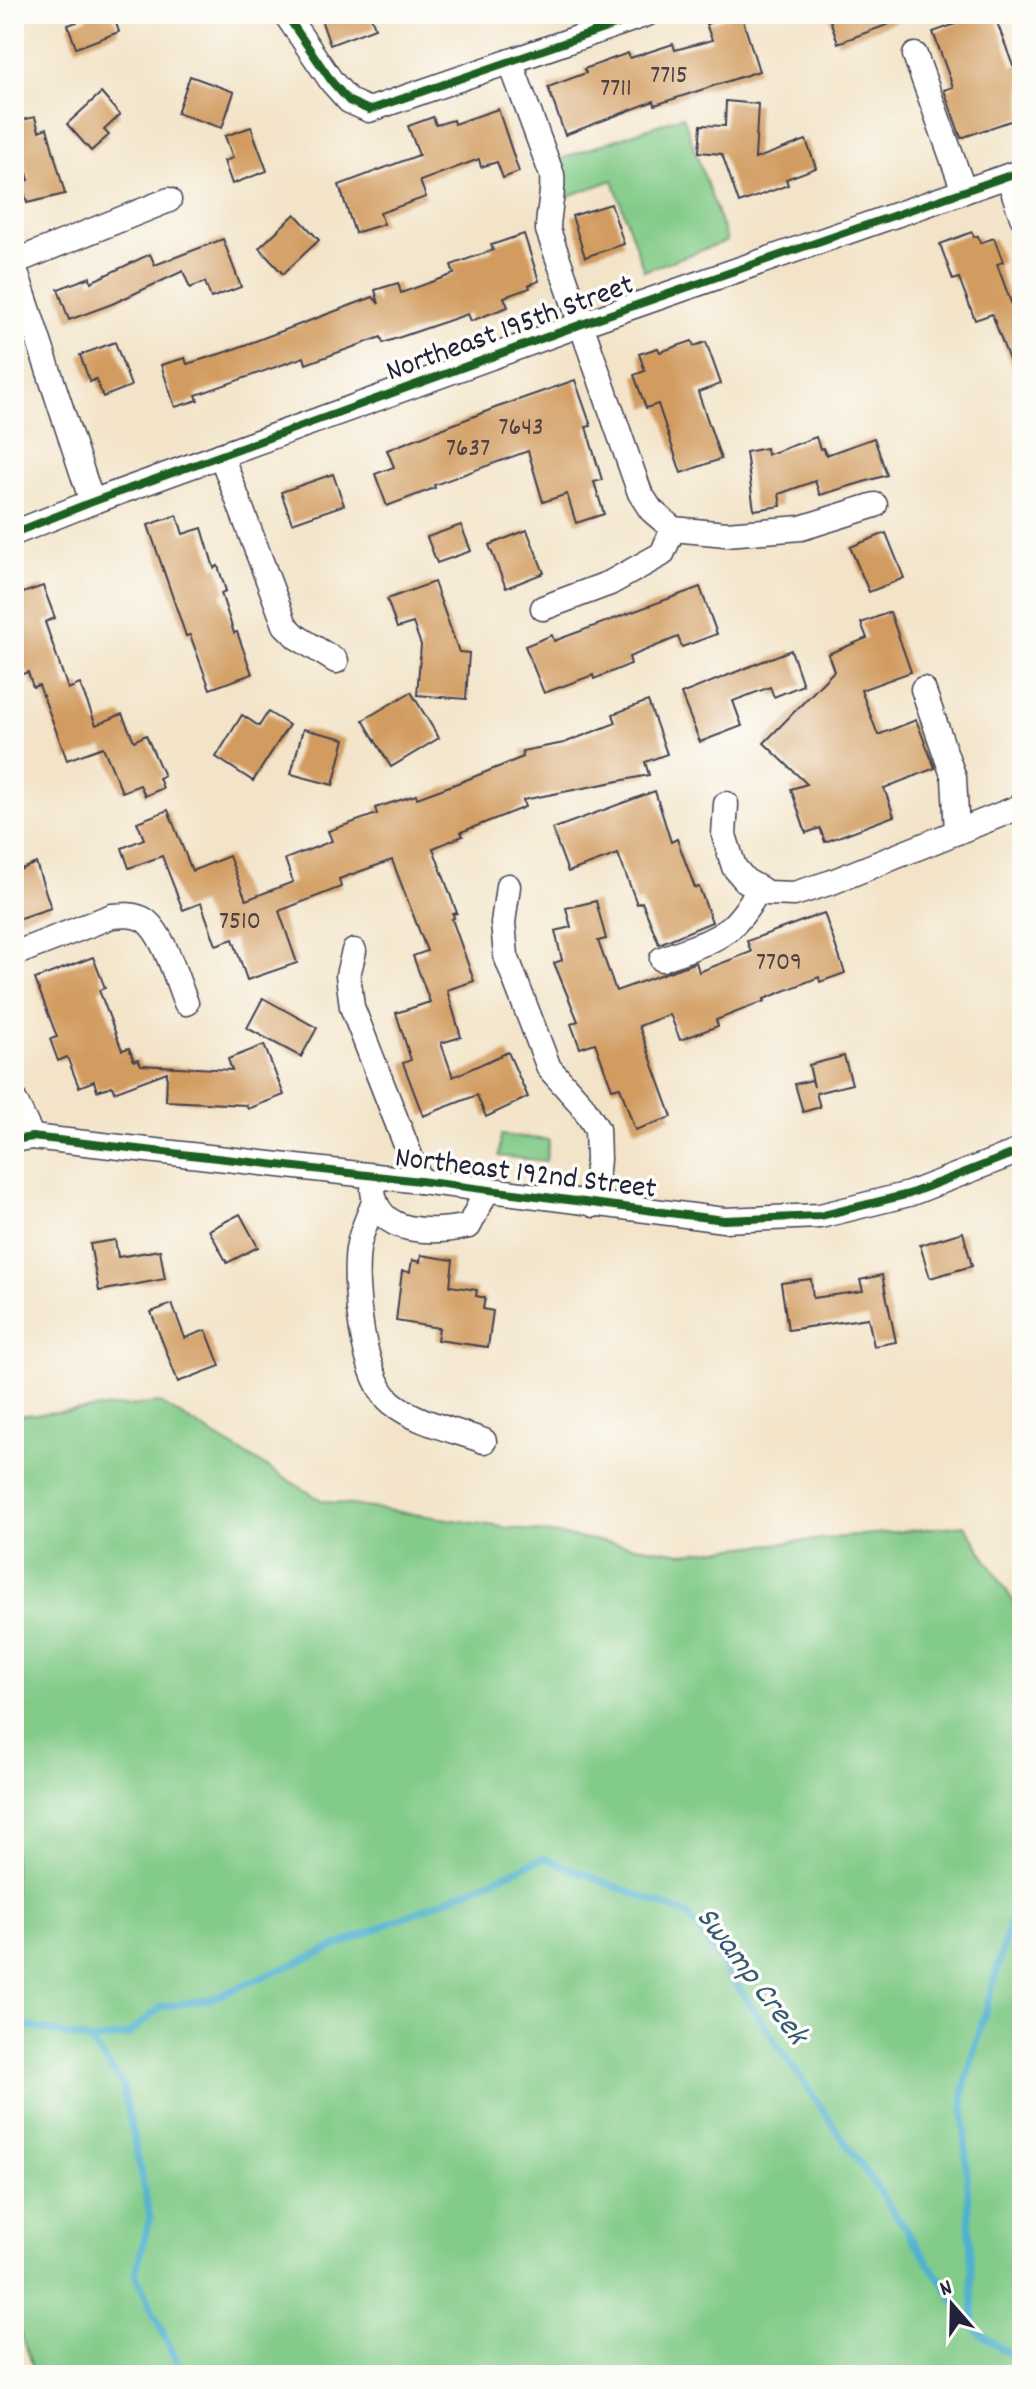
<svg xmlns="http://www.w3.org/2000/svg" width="1036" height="2389" viewBox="0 0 1036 2389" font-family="Dekko,sans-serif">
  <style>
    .green { fill: #82cb88; stroke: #527662; stroke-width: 2 }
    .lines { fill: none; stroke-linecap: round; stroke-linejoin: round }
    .stream { stroke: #50b1cf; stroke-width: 7 }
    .building { fill: #d29c61 }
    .minor-casing { stroke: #413f50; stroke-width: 27 }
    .minor { stroke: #fff; stroke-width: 24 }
    .cycleway-casing { stroke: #fdfcf7; stroke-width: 13 }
    .cycleway { stroke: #1b5e20; stroke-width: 8 }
    .labels { text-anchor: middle; stroke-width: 7; stroke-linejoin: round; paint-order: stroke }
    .number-label { font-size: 26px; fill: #4e4044 }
    .street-label { font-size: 30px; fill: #22223b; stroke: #fdfcf7 }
    .water-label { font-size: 32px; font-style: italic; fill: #345b76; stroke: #fdfcf7 }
  </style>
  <rect width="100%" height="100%" fill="#fdfcf7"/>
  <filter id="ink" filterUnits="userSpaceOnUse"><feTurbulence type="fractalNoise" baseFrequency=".0125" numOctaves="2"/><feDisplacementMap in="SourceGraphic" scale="16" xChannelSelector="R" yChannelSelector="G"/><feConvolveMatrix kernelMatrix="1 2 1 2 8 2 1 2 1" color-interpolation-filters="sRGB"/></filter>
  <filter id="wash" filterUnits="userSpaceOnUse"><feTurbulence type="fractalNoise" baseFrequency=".006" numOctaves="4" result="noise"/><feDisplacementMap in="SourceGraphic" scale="32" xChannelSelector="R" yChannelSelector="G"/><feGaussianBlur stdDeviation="1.8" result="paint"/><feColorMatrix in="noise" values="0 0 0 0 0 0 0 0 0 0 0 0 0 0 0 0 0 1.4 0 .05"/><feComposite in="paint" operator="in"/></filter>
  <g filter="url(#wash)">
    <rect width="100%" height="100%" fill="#f3e4c9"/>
    <g class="green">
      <polygon points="683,116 727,241 644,271 613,180 563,198 558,160"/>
      <polygon points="501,1135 549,1140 546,1161 499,1156"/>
      <polygon points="160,1403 323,1501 683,1553 965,1525 1022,1615 1022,2375 35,2375 14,2316 14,1416"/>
    </g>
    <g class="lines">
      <g class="stream">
        <polyline points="14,2023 93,2041 128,2035 161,2007 211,1999 544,1858 688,1915 974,2328 1022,2364"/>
        <polyline points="89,2040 122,2083 150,2218 135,2274 183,2375"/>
        <polyline points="974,2325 963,2092 1022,1880"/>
      </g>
    </g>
    <g id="blocks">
      <g class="building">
        <polygon points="86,14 113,14 119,32 76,48 68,25 88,18"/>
        <polygon points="319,14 370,14 375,28 330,45"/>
        <polygon points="736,14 741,14 759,71 655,105 654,101 565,135 548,87 586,73 584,69 628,53 630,58 673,44 675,50 712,40 706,24"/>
        <polygon points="828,14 911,14 911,16 838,43"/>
        <polygon points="983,14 994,14 1013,66 1022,63 1022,117 961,138 944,90 953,87 933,32"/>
        <polygon points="190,76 234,92 222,128 177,113"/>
        <polygon points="101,93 120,115 104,130 109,135 91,151 67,124"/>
        <polygon points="726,101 758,104 755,159 806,140 816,168 786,179 788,185 739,203 722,154 699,152 701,125 725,126"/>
        <polygon points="498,109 519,172 503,178 497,162 481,167 479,159 420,181 426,197 380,213 384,224 355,233 339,185 419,155 408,126 433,117 436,125 453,120 454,124"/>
        <polygon points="35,117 39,131 47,128 65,194 27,203 22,182 29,180 19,144 14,145 14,122"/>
        <polygon points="251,127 267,171 232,184 224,161 233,158 225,136"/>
        <polygon points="611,204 624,244 585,257 572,216"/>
        <polygon points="295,214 319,240 283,274 259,248"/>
        <polygon points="972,232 974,237 978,236 980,243 994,238 1003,262 997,264 1022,333 1022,390 1020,390 992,314 975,320 959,278 953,280 940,244"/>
        <polygon points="524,234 539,281 529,285 530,288 504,297 508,307 471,321 468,314 383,343 381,337 306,364 304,357 196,395 198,400 175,407 161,365 185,358 187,364 226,352 373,297 379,304 375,290 398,283 401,293 454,274 451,265 493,250 491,245"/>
        <polygon points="223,239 241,287 211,298 205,282 190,288 183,271 112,304 69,320 58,289 90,277 91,282 150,254 155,265"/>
        <polygon points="692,341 694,346 706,342 721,384 698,392 721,459 681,473 658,404 646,408 634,375 645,371 639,354 658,348 660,352"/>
        <polygon points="115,342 131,386 103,397 96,379 90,382 80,355"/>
        <polygon points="575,380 591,426 586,427 602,480 594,482 604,514 576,523 567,494 543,502 528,451 434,485 435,488 387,506 375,474 394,467 387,450 495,408"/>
        <polygon points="816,437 820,449 823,448 826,455 874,438 887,475 820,495 815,481 779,494 781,506 754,510 746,452 766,448 767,455"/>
        <polygon points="333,474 344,505 292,523 281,492"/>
        <polygon points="177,515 183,534 202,528 214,568 218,566 226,591 221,593 234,633 237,632 252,674 210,689 190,635 186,636 148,525"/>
        <polygon points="461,525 471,551 437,563 427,537"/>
        <polygon points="527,530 544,573 506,588 489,545"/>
        <polygon points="886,533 904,578 869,592 850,547"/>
        <polygon points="434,582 459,652 469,653 466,699 417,695 421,645 413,623 397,628 387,599"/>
        <polygon points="43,586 55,618 45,622 68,689 80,684 96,725 122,714 134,741 146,735 164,776 159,778 163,788 145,796 140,785 122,792 103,747 67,760 39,685 33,687 28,672 14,677 14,596"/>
        <polygon points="700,587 717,634 682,647 678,637 629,657 631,664 594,679 593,675 544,693 525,646 552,635 554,641"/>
        <polygon points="890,612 911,672 861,690 878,735 916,720 935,768 884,788 894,816 825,842 820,828 806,833 791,789 807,784 764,743 834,671 828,654 867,638 861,623"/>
        <polygon points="791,650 803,685 774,697 770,687 733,701 742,726 700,742 681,694"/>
        <polygon points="411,692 439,738 391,767 363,720"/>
        <polygon points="648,701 667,754 645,762 649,775 523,800 525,807 461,832 463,836 433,848 457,913 453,914 454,918 452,919 474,981 447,990 461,1037 441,1043 453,1077 508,1052 528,1097 486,1117 477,1095 423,1116 403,1063 411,1060 396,1013 430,1002 413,956 427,951 392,860 339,879 341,887 279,911 297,963 247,980 233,939 216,945 201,903 183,910 162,856 129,868 122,848 144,839 137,822 168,810 192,871 229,856 246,900 293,882 285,859 332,841 328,831 377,814 375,808 416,795 417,798 466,780 523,757 522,751 564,743 616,723 613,714"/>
        <polygon points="268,712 289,725 253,781 216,757 242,715 259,726"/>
        <polygon points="303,729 345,739 333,785 291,774"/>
        <polygon points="655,791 671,842 677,839 695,888 699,887 712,922 659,944 642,902 637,904 618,854 568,872 552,829"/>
        <polygon points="36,863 51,908 14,920 14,872"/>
        <polygon points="596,901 606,939 598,941 616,991 696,962 699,972 751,952 747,941 824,913 845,973 820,982 819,977 764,999 765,1001 716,1020 718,1026 680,1040 670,1014 639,1026 672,1117 635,1130 620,1087 612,1089 595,1043 580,1048 571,1024 578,1021 554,963 562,960 555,931 571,927 566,908"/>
        <polygon points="93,957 105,988 99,990 122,1050 129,1048 134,1061 138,1059 141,1065 232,1070 228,1059 264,1045 284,1095 248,1109 246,1105 166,1101 167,1072 114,1092 112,1086 97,1091 94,1081 79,1087 67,1057 58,1061 50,1039 57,1037 35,979"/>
        <polygon points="263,998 317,1028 301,1057 247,1028"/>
        <polygon points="844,1056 852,1084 816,1093 820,1107 803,1112 795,1084 812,1080 814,1087 809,1065"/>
        <polygon points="240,1214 258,1247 227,1263 209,1230"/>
        <polygon points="963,1232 972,1266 930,1278 920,1245"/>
        <polygon points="115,1240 118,1257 160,1250 165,1279 99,1291 90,1244"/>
        <polygon points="421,1255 453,1260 450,1286 477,1290 476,1296 485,1298 483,1309 493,1311 488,1347 437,1340 439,1328 396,1321 402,1271 410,1272 412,1260 420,1262"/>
        <polygon points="882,1275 896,1342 874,1346 868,1318 788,1330 781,1283 811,1279 813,1298 863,1291 860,1280"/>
        <polygon points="172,1304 185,1338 206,1330 220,1366 178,1382 151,1312"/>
      </g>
    </g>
  </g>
  <g filter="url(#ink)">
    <use href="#blocks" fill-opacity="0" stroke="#413f50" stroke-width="2"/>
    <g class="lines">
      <defs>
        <g id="minor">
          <polyline points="287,16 332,82 349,101 369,110 647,14"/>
          <polyline points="915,55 964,191"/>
          <path d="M510 61 552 175C554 194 548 211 548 230L640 493 651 510 673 529 726 534 801 528 875 505"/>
          <polyline points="1008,176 1022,217"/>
          <polyline points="14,262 169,200"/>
          <polyline points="14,266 92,502"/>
          <polyline points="221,455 285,625 297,637 336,661"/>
          <polyline points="14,533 92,502 582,324 1022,171"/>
          <polyline points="543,608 610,583 662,554 673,529"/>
          <polyline points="923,689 954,778 957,832"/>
          <polyline points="726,804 724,835 734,867 745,880 767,893 794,894 832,882 1022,806"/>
          <polyline points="508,886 503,923 506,956 549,1068 582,1105 597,1129 598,1159 594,1205"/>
          <polyline points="354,951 348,975 352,1007 420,1181"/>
          <path d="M14 954 112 916C123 915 132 914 143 919 163 930 177 981 186 1003"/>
          <path d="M662 959C713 939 732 940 759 888"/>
          <polyline points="14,1099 32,1137"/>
          <polyline points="14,1140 32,1137 420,1181 724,1220 820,1216 909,1194 1022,1150"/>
          <path d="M373 1190C377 1237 435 1233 469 1226L487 1190"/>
          <path d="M374 1202C369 1216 360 1233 358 1249 353 1285 362 1379 392 1403 417 1423 454 1430 484 1441"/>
        </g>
      </defs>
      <use href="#minor" class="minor-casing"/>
      <use href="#minor" class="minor"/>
      <defs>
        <g id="cycleway">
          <polyline points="287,16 332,82 349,101 369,110 647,14"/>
          <polyline points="14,533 92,502 582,324 1022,171"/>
          <polyline points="14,1140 32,1137 420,1181 724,1220 820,1216 909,1194 1022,1150"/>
        </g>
      </defs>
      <use href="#cycleway" class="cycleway-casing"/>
      <use href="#cycleway" class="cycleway"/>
    </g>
  </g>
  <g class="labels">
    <g class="number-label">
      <text x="669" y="82">7715</text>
      <text x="616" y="95">7711</text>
      <text x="521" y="434">7643</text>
      <text x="468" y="455">7637</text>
      <text x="240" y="928">7510</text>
      <text x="779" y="969">7709</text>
    </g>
    <g class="street-label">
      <text transform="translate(509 326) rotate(-20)" y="10">Northeast 195th Street</text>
      <text transform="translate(526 1171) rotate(7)" y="10">Northeast 192nd Street</text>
    </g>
    <g class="water-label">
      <text transform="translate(754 1974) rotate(53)" y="11">Swamp Creek</text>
    </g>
  </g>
  <rect width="1036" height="2389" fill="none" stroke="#fdfcf7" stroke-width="48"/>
  <g transform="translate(952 2305) rotate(340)" stroke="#fdfcf7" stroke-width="6" paint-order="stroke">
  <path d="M0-6L14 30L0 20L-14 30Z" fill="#22223b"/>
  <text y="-12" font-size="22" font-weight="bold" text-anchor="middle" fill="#22223b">N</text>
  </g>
</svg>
